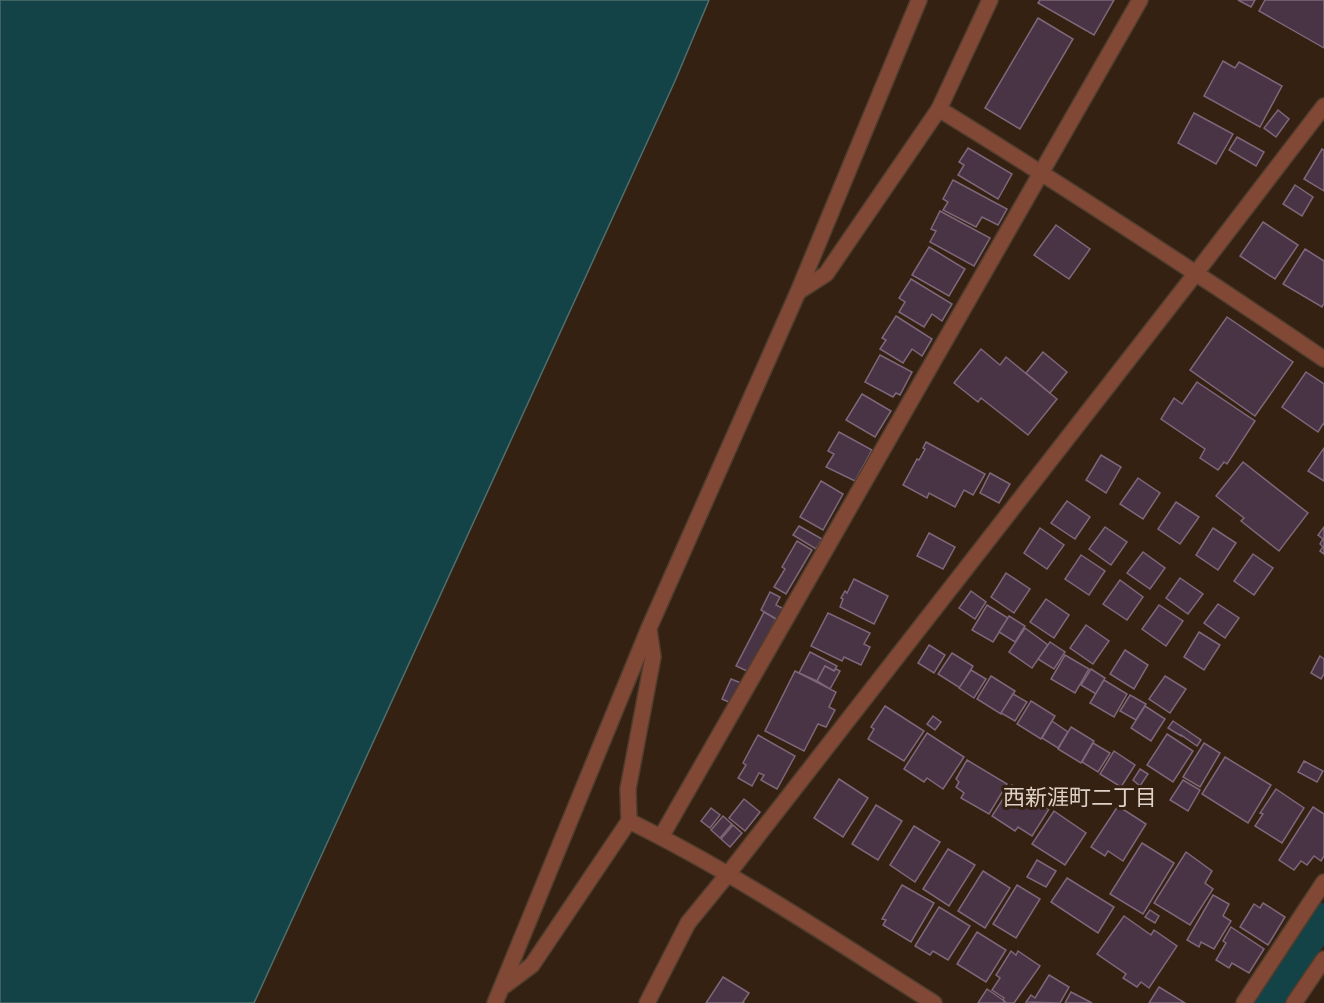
<svg xmlns="http://www.w3.org/2000/svg" width="1324" height="1003" viewBox="0 0 1324 1003" font-family="Jost,'Noto Sans JP',sans-serif">
  <style>
    .water { fill: #134347; stroke: #506e6d; stroke-width: 1.5 }
    .lines { fill: none; stroke-linecap: round; stroke-linejoin: round }
    .canal { stroke: #134347; stroke-width: 30 }
    .building { fill: #493445; stroke: #7e677a; stroke-width: 1.5 }
    .minor-casing { stroke: #4f3d2e; stroke-width: 18 }
    .minor { stroke: #814835; stroke-width: 15 }
    .labels { text-anchor: middle; stroke-width: 6; stroke-linejoin: round; paint-order: stroke }
    .neighbourhood-label { font-size: 22px; fill: #ded1c7; stroke: #342111 }
  </style>
  <rect width="100%" height="100%" fill="#342111"/>
  <polygon class="water" points="0,0 709,0 675,81 254,1003 0,1003"/>
  <g class="lines">
    <polyline class="canal" points="1267,1003 1324,918"/>
  </g>
  <g class="building">
    <polygon points="1040,0 1114,0 1094,35 1038,3"/>
    <polygon points="1238,0 1255,0 1251,7"/>
    <polygon points="1265,0 1324,0 1324,48 1259,11"/>
    <polygon points="1038,18 1073,39 1020,129 985,108"/>
    <polygon points="1223,61 1235,68 1239,62 1282,86 1260,127 1204,96"/>
    <polygon points="1278,110 1289,119 1276,137 1264,128"/>
    <polygon points="1194,113 1233,134 1216,164 1178,143"/>
    <polygon points="1237,137 1264,152 1256,166 1229,150"/>
    <polygon points="968,148 1012,174 998,199 958,175 964,165 959,162"/>
    <polygon points="1322,149 1324,150 1324,191 1304,179"/>
    <polygon points="953,180 1007,209 998,225 982,217 976,227 943,210 948,202 943,199"/>
    <polygon points="1295,185 1313,197 1302,216 1283,204"/>
    <polygon points="940,211 990,238 974,266 930,242 936,231 931,229"/>
    <polygon points="1263,222 1298,245 1275,279 1240,256"/>
    <polygon points="1056,225 1090,249 1069,279 1034,255"/>
    <polygon points="929,247 965,269 949,296 912,275"/>
    <polygon points="1305,249 1324,261 1324,303 1322,307 1283,284"/>
    <polygon points="911,279 952,304 942,321 932,314 924,327 899,312 905,302 899,298"/>
    <polygon points="896,316 932,339 922,356 912,349 903,363 880,349 886,340 882,338"/>
    <polygon points="1227,317 1293,362 1255,416 1190,370"/>
    <polygon points="981,349 1000,365 1006,357 1057,399 1028,435 981,398 978,402 954,383"/>
    <polygon points="1043,352 1067,372 1050,393 1026,373"/>
    <polygon points="880,355 912,372 900,395 896,393 893,397 865,382"/>
    <polygon points="1306,372 1324,384 1324,425 1323,424 1318,432 1282,407"/>
    <polygon points="1197,382 1255,421 1227,464 1224,462 1218,470 1200,458 1205,449 1161,419 1174,398 1182,404"/>
    <polygon points="862,394 891,411 875,437 846,420"/>
    <polygon points="839,432 872,450 855,481 826,467 834,454 828,451"/>
    <polygon points="926,442 985,474 973,495 964,490 955,507 929,493 927,498 903,485 917,459 919,460 925,449 923,448"/>
    <polygon points="1324,448 1324,481 1308,471"/>
    <polygon points="1101,455 1121,467 1106,493 1086,480"/>
    <polygon points="1243,462 1308,513 1279,551 1241,521 1244,518 1216,496"/>
    <polygon points="990,473 1010,484 999,503 980,493"/>
    <polygon points="1138,478 1160,493 1143,519 1120,504"/>
    <polygon points="821,481 843,494 823,530 800,517"/>
    <polygon points="1067,501 1090,517 1075,539 1051,523"/>
    <polygon points="1176,502 1199,517 1180,544 1158,529"/>
    <polygon points="799,526 822,539 816,549 793,535"/>
    <polygon points="1105,527 1127,542 1111,565 1089,549"/>
    <polygon points="1324,527 1324,554 1320,551 1323,547 1320,544 1323,539 1318,535"/>
    <polygon points="1040,528 1064,545 1047,569 1024,553"/>
    <polygon points="1213,528 1236,543 1218,570 1196,555"/>
    <polygon points="929,533 955,547 943,569 917,556"/>
    <polygon points="797,541 812,550 786,594 774,587 785,569 782,567"/>
    <polygon points="1143,552 1165,568 1150,589 1127,573"/>
    <polygon points="1253,554 1273,568 1254,595 1234,581"/>
    <polygon points="1081,555 1105,571 1089,595 1065,579"/>
    <polygon points="1006,573 1030,589 1014,613 991,597"/>
    <polygon points="1180,578 1203,594 1188,614 1166,598"/>
    <polygon points="854,579 888,596 874,624 840,607 843,599 841,598 845,591 847,593"/>
    <polygon points="1120,580 1143,597 1127,620 1103,604"/>
    <polygon points="971,591 986,602 975,619 959,608"/>
    <polygon points="770,592 780,597 776,605 784,609 778,620 761,610"/>
    <polygon points="1046,599 1069,615 1054,638 1030,622"/>
    <polygon points="1218,604 1239,618 1225,638 1204,623"/>
    <polygon points="987,605 1008,618 993,642 972,630"/>
    <polygon points="1159,605 1183,621 1166,646 1142,629"/>
    <polygon points="764,612 776,619 749,672 736,666"/>
    <polygon points="828,613 870,633 864,644 870,647 861,665 844,657 842,661 811,646"/>
    <polygon points="1009,616 1025,626 1015,642 999,632"/>
    <polygon points="1086,625 1109,641 1093,664 1070,648"/>
    <polygon points="1025,628 1048,645 1032,668 1009,652"/>
    <polygon points="1199,632 1220,645 1204,670 1184,657"/>
    <polygon points="1050,642 1065,652 1054,669 1038,659"/>
    <polygon points="929,645 945,655 934,673 918,663"/>
    <polygon points="1125,650 1148,665 1134,689 1110,674"/>
    <polygon points="810,652 837,666 834,671 825,666 817,681 799,673"/>
    <polygon points="952,653 973,666 960,688 938,674"/>
    <polygon points="1065,655 1089,669 1075,693 1051,679"/>
    <polygon points="1320,656 1324,659 1324,674 1321,679 1311,673"/>
    <polygon points="825,666 834,671 836,669 840,671 830,689 817,681"/>
    <polygon points="1091,669 1105,678 1096,694 1081,685"/>
    <polygon points="971,670 986,679 974,698 959,688"/>
    <polygon points="795,671 836,692 829,707 835,710 826,727 818,724 804,751 765,731"/>
    <polygon points="991,676 1015,691 1001,714 977,699"/>
    <polygon points="1165,676 1186,689 1170,713 1149,699"/>
    <polygon points="731,679 741,683 731,703 722,699"/>
    <polygon points="1104,680 1127,694 1114,717 1090,703"/>
    <polygon points="1013,694 1027,702 1015,721 1001,713"/>
    <polygon points="1130,695 1146,704 1136,720 1120,711"/>
    <polygon points="1031,701 1055,716 1041,739 1017,724"/>
    <polygon points="885,706 924,731 904,761 868,739 874,729 871,727"/>
    <polygon points="1145,706 1165,719 1151,741 1131,728"/>
    <polygon points="933,716 941,722 935,730 927,724"/>
    <polygon points="1052,721 1068,732 1058,748 1042,738"/>
    <polygon points="1173,721 1201,740 1197,746 1181,735 1181,736 1168,728"/>
    <polygon points="1071,727 1094,741 1081,763 1058,749"/>
    <polygon points="927,733 964,757 943,789 927,778 924,782 904,769"/>
    <polygon points="1167,734 1193,751 1173,782 1147,765"/>
    <polygon points="758,735 795,756 777,789 761,780 764,775 759,773 752,786 738,778 746,765 743,763"/>
    <polygon points="1093,743 1110,753 1098,772 1082,762"/>
    <polygon points="1204,743 1220,753 1200,787 1183,777"/>
    <polygon points="1114,751 1135,765 1121,787 1100,774"/>
    <polygon points="1225,757 1271,785 1248,823 1202,794"/>
    <polygon points="967,760 1007,784 989,814 961,798 964,793 956,787 959,782 956,779"/>
    <polygon points="1304,761 1323,771 1317,782 1298,772"/>
    <polygon points="1140,769 1148,774 1140,786 1133,780"/>
    <polygon points="839,779 868,798 843,837 814,818"/>
    <polygon points="1183,780 1200,790 1188,811 1170,800"/>
    <polygon points="1012,785 1049,809 1032,836 1018,827 1015,831 992,816"/>
    <polygon points="1276,789 1304,808 1282,843 1255,826 1263,814 1260,813"/>
    <polygon points="744,799 760,812 745,831 729,818"/>
    <polygon points="876,805 902,821 878,860 852,844"/>
    <polygon points="1118,806 1146,824 1123,861 1108,851 1105,856 1091,847"/>
    <polygon points="1313,807 1324,814 1324,856 1321,861 1314,856 1307,865 1301,861 1294,870 1279,860"/>
    <polygon points="711,808 720,815 710,828 701,821"/>
    <polygon points="1054,811 1086,833 1065,865 1032,844"/>
    <polygon points="723,816 732,824 720,838 711,830"/>
    <polygon points="733,825 742,833 730,847 721,839"/>
    <polygon points="914,826 940,842 915,882 890,865"/>
    <polygon points="1142,843 1174,863 1143,914 1110,894"/>
    <polygon points="948,849 975,865 949,906 923,889"/>
    <polygon points="1186,852 1212,871 1205,883 1213,889 1190,925 1154,903"/>
    <polygon points="1037,860 1056,871 1046,887 1027,877"/>
    <polygon points="983,871 1010,888 985,928 958,911"/>
    <polygon points="1067,878 1114,907 1098,933 1051,902"/>
    <polygon points="902,885 934,903 911,942 883,925 886,920 882,919"/>
    <polygon points="1017,885 1040,899 1016,938 993,924"/>
    <polygon points="1213,895 1229,904 1223,916 1231,921 1214,949 1201,942 1199,947 1187,940"/>
    <polygon points="1263,903 1285,917 1268,945 1240,927 1254,904 1260,908"/>
    <polygon points="939,907 970,926 948,960 933,951 930,955 915,946"/>
    <polygon points="1150,910 1159,916 1155,923 1145,917"/>
    <polygon points="1124,916 1151,935 1154,930 1177,946 1149,988 1141,982 1137,987 1123,978 1126,974 1097,954"/>
    <polygon points="1231,927 1264,949 1249,973 1232,963 1229,968 1216,960 1226,943 1223,941"/>
    <polygon points="977,932 1006,950 986,982 957,964"/>
    <polygon points="1011,951 1016,955 1018,951 1040,966 1014,1003 1007,1003 1003,1000 1004,998 992,990 1000,978 996,975"/>
    <polygon points="1049,975 1069,987 1060,1003 1026,1002 1031,995 1035,998"/>
    <polygon points="723,977 749,993 743,1002 744,1003 706,1003"/>
    <polygon points="1159,987 1185,1003 1149,1003"/>
    <polygon points="987,989 1003,1000 1005,1003 978,1003"/>
    <polygon points="1071,992 1092,1003 1065,1003"/>
  </g>
  <g class="lines">
    <defs>
      <g id="minor">
        <path d="M939 109C1070 190 1197 273 1324 359"/>
        <polyline points="798,292 826,274 939,109 990,0"/>
        <polyline points="629,821 628,789 653,657 649,629"/>
        <polyline points="661,837 1140,0"/>
        <path d="M504 986 532 965 629 821C735 873 834 940 934 1003"/>
        <polyline points="495,1003 649,628 798,292 919,0"/>
        <polyline points="647,1003 688,923 728,874 1196,273 1324,106"/>
        <polyline points="1244,1003 1324,882"/>
        <polyline points="1294,1003 1324,959"/>
      </g>
    </defs>
    <use href="#minor" class="minor-casing"/>
    <use href="#minor" class="minor"/>
  </g>
  <g class="labels">
    <g class="neighbourhood-label">
      <text x="1080" y="805">西新涯町二丁目</text>
    </g>
  </g>
</svg>
